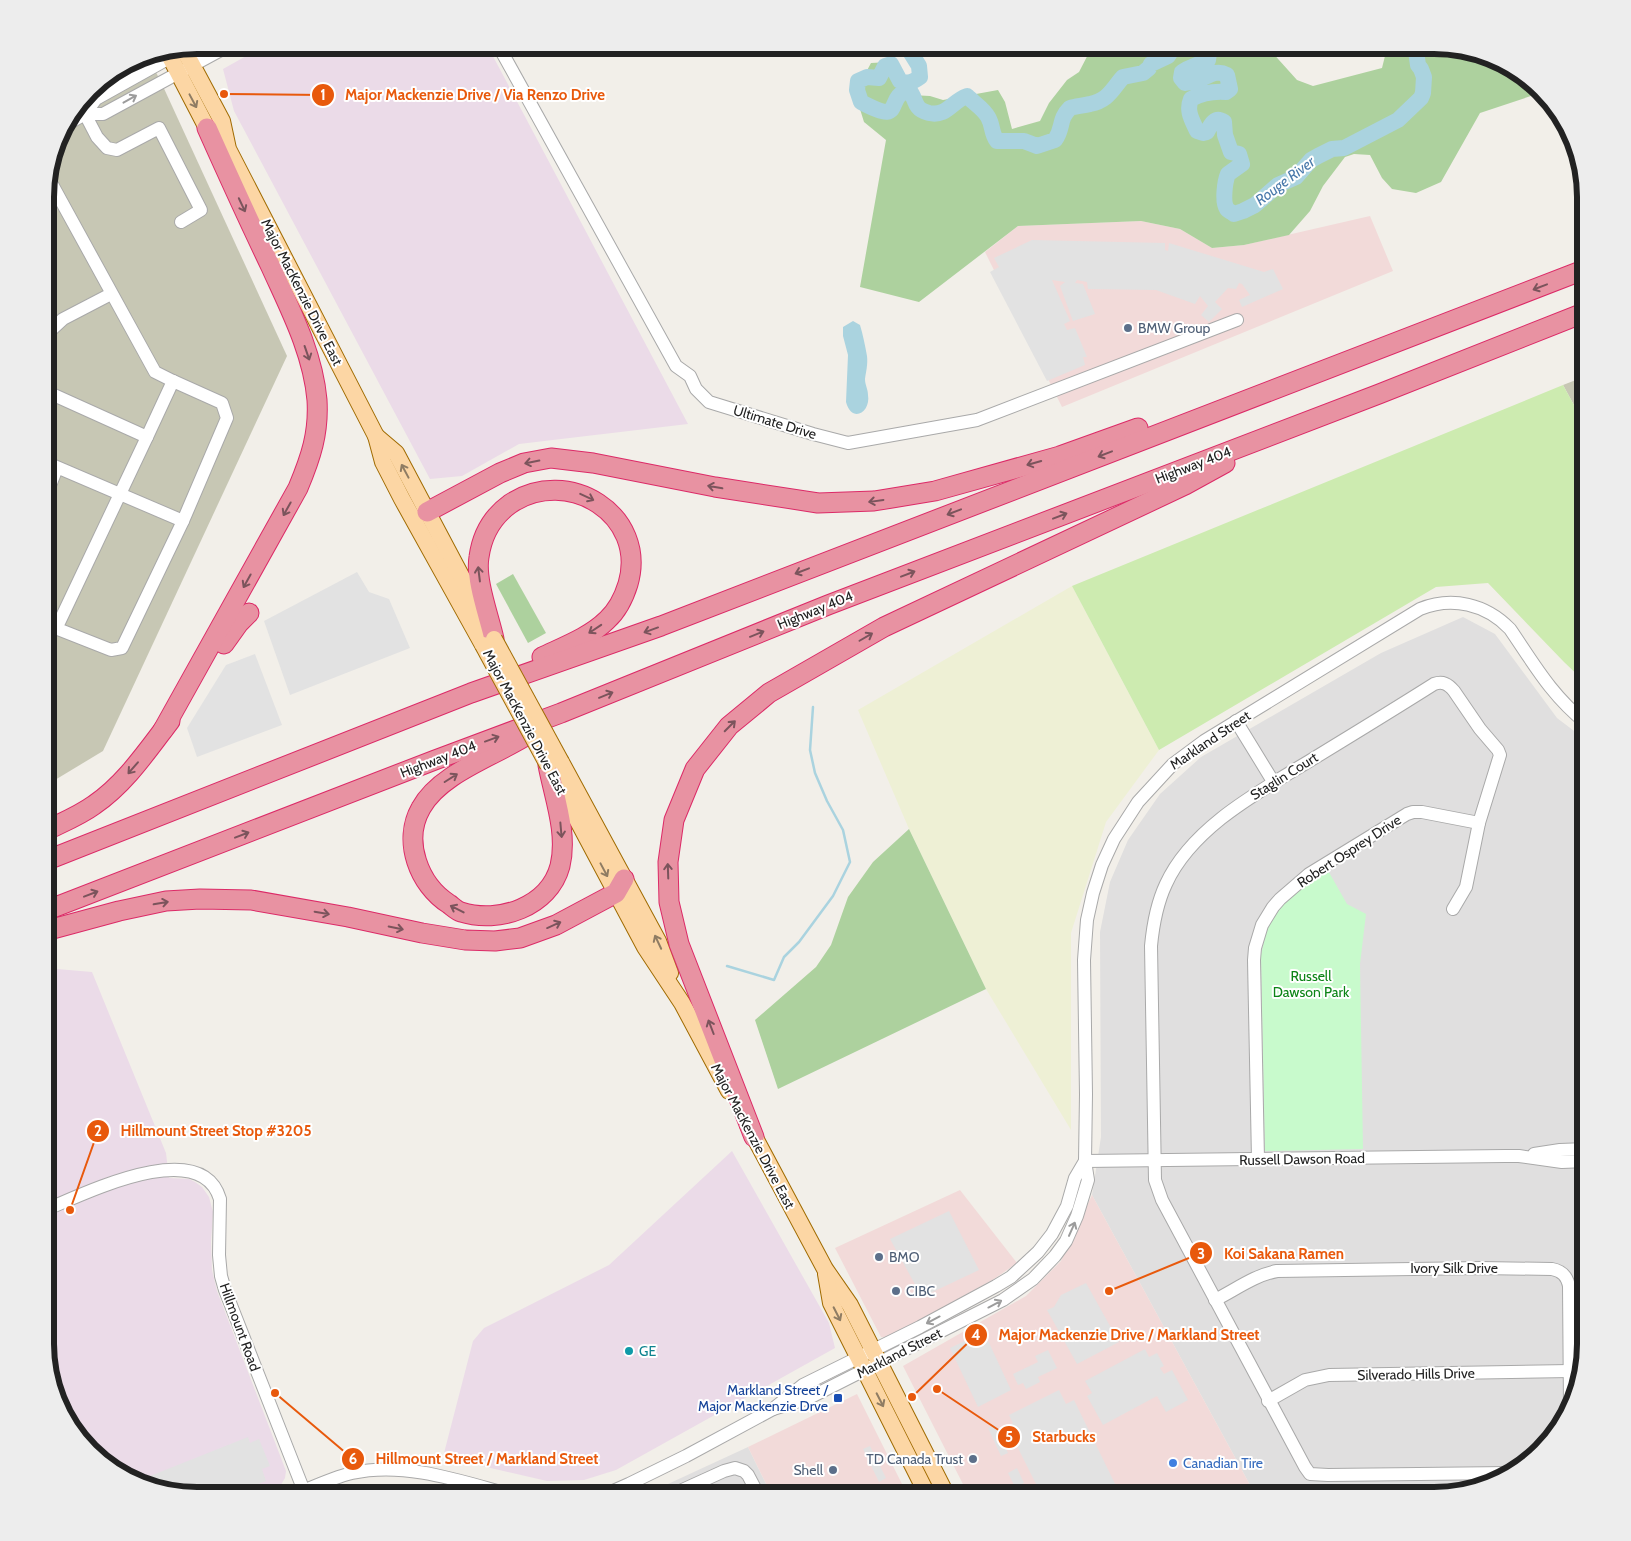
<svg xmlns="http://www.w3.org/2000/svg" width="1631" height="1541" viewBox="0 0 1631 1541" font-family="Cabin,sans-serif">
  <style>
    .residential { fill: #e0dfdf }
    .commercial { fill: #f2dad9 }
    .industrial { fill: #ebdbe8 }
    .construction { fill: #c7c7b4 }
    .farmland { fill: #eef0d5 }
    .grass { fill: #cdebb0 }
    .forest { fill: #add19e }
    .park { fill: #c8facc }
    .parking { fill: #e2e2e2 }
    .water { fill: #aad3df }
    .lines { fill: none; stroke-linecap: round; stroke-linejoin: round }
    .stream { stroke: #aad3df; stroke-width: 2.5 }
    .river { stroke: #aad3df; stroke-width: 16 }
    .minor-casing { stroke: #a9a9a9; stroke-width: 14 }
    .major-casing { stroke: #a06b00; stroke-width: 18 }
    .highway-casing { stroke: #dc2a67; stroke-width: 21 }
    .minor { stroke: #fff; stroke-width: 12 }
    .major { stroke: #fcd6a4; stroke-width: 16 }
    .highway { stroke: #e892a2; stroke-width: 19 }
    .major-bridge-casing { stroke: #a06b00; stroke-width: 18; stroke-linecap: butt }
    .major-bridge { stroke: #fcd6a4; stroke-width: 16 }
    .oneway { stroke: #9c9c9c }
    .oneway2 { stroke: #8f7c63 }
    .oneway3 { stroke: #7b545c }
    .service-dot { fill: #5c6f8a; stroke: #fff; stroke-width: 2 }
    .culture-dot { fill: #0f9aa8; stroke: #fff; stroke-width: 2 }
    .transit-dot { fill: #1a4fb4; stroke: #fff; stroke-width: 2 }
    .shop-dot { fill: #3f7fe0; stroke: #fff; stroke-width: 2 }
    .labels { text-anchor: middle; stroke-width: 4; stroke-linejoin: round; paint-order: stroke }
    .street-label { font-size: 14px; fill: #222; stroke: #fff }
    .service-label { font-size: 14px; fill: #4e5e75; stroke: #fff; text-anchor: start }
    .park-label { font-size: 14px; fill: #0c8416; stroke: #fff }
    .culture-label { font-size: 14px; fill: #0d838f; stroke: #fff; text-anchor: start }
    .transit-label { font-size: 14px; fill: #164399; stroke: #fff; text-anchor: end }
    .shop-label { font-size: 14px; fill: #366cbe; stroke: #fff; text-anchor: start }
    .water-label { font-size: 15px; font-style: italic; fill: #4a7aab; stroke: #fff }
    .rim { fill: none; stroke: #222; stroke-width: 6 }
    .leader { fill: none; stroke: #e8590c; stroke-width: 2 }
    .callout-dot { fill: #e8590c; stroke: #fff; stroke-width: 2 }
    .mark-label { font-size: 15px; text-anchor: middle; font-weight: bold; fill: #fff }
    .callout-label { font-size: 15px; text-anchor: middle; font-weight: bold; fill: #e8590c; stroke: #fff; stroke-width: 4; stroke-linejoin: round; paint-order: stroke }
  </style>
  <rect width="100%" height="100%" fill="#f2efe9"/>
  <g class="residential">
    <polygon points="1463,617 1495,634 1557,718 1586,740 1586,1344 1574,1402 1541,1452 1492,1484 1444,1496 1256,1496 1092,1195 1101,1137 1100,932 1110,882 1128,840 1160,794 1201,757 1381,653"/>
    <polygon points="748,1447 772,1496 642,1496"/>
    <polygon points="384,1485 415,1488 449,1496 337,1496 368,1487"/>
  </g>
  <g class="commercial">
    <polygon points="1370,216 1393,271 1062,407 985,252 1018,226 1141,221 1180,229 1212,248 1244,245"/>
    <polygon points="960,1190 1017,1263 994,1279 888,1338 881,1337 835,1248"/>
    <polygon points="1092,1195 1256,1496 969,1496 903,1366 1026,1296 1061,1261"/>
    <polygon points="857,1394 908,1496 772,1496 748,1447"/>
  </g>
  <g class="industrial">
    <polygon points="266,45 487,45 688,424 519,444 462,476 430,479 234,111 223,69"/>
    <polygon points="57,969 92,972 166,1153 169,1178 189,1179 195,1182 202,1187 209,1197 213,1212 211,1242 212,1270 217,1291 286,1471 285,1478 279,1488 264,1496 197,1496 139,1484 89,1451 57,1402 45,1354 45,974"/>
    <polygon points="732,1151 829,1323 835,1348 616,1470 584,1480 547,1481 443,1457 473,1341 484,1328 609,1265"/>
  </g>
  <g class="construction">
    <polygon points="147,55 161,82 287,356 103,751 45,786 45,187 61,130 97,83 139,56"/>
    <polygon points="1586,376 1586,427 1563,385"/>
  </g>
  <polygon class="farmland" points="1072,586 1159,750 1106,822 1071,933 1071,1130 986,989 909,829 858,710"/>
  <polygon class="grass" points="1563,385 1586,427 1586,683 1564,662 1488,583 1436,587 1159,750 1072,586"/>
  <g class="forest">
    <polygon points="1093,45 1229,45 1232,48 1248,47 1269,49 1297,80 1313,86 1382,68 1386,52 1385,45 1444,45 1492,57 1543,92 1480,113 1441,182 1416,193 1392,189 1382,178 1370,155 1354,154 1345,157 1323,186 1310,211 1289,235 1244,245 1212,248 1180,229 1141,221 1018,226 919,302 860,287 886,140 864,122 855,93 871,63 890,62 897,69 902,86 911,95 930,96 943,100 998,90 1005,102 1012,129 1040,121 1049,103 1067,80 1079,72"/>
    <polygon points="513,574 546,633 528,643 496,584"/>
    <polygon points="909,829 986,989 778,1089 755,1020 816,967 831,945 848,897 873,862"/>
  </g>
  <polygon class="park" points="1326,867 1347,904 1366,914 1360,964 1363,1149 1265,1151 1261,955 1267,929 1284,902"/>
  <g class="parking">
    <polygon points="1032,240 1165,243 1165,250 1168,251 1169,243 1264,272 1273,269 1283,289 1242,307 1239,300 1250,295 1242,284 1239,283 1236,289 1228,288 1215,302 1222,309 1209,322 1201,315 1208,306 1200,296 1195,304 1156,290 1088,289 1087,282 1077,280 1075,283 1083,284 1095,314 1073,321 1060,286 1065,282 1052,280 1070,321 1064,324 1067,330 1075,328 1087,357 1083,357 1085,365 1047,381 990,272 999,267 994,258"/>
    <polygon points="357,572 369,592 389,599 410,648 290,695 264,621"/>
    <polygon points="255,654 282,725 197,757 187,728 226,665"/>
    <polygon points="949,1211 979,1270 922,1297 890,1239"/>
    <polygon points="1086,1283 1119,1342 1077,1364 1047,1310 1054,1307 1061,1295"/>
    <polygon points="984,1332 1011,1390 978,1407 950,1348"/>
    <polygon points="1145,1349 1149,1357 1157,1353 1164,1366 1160,1368 1164,1374 1172,1370 1188,1400 1166,1412 1157,1396 1103,1425 1087,1396 1092,1393 1085,1381"/>
    <polygon points="1048,1350 1057,1368 1038,1377 1040,1382 1026,1389 1023,1383 1018,1385 1013,1374 1038,1362 1035,1356"/>
    <polygon points="1059,1390 1066,1404 1074,1400 1121,1496 1042,1496 1007,1426 1013,1423 1009,1415"/>
    <polygon points="995,1425 1008,1453 1001,1456 988,1428"/>
    <polygon points="248,1437 250,1443 259,1439 270,1466 262,1469 266,1481 227,1496 219,1496 217,1492 206,1496 197,1496 139,1484 135,1482"/>
    <polygon points="870,1446 886,1478 879,1482 863,1449"/>
    <polygon points="1017,1468 1024,1483 1015,1487 1008,1473"/>
  </g>
  <path class="water" d="M853 321 860 325C863 335 865 345 867 356 868 364 866 372 865 379 865 385 868 389 868 395 871 412 852 424 846 402L848 355 843 336V327Z"/>
  <g class="lines">
    <g class="stream">
      <polyline points="242,54 262,45"/>
      <polyline points="727,966 774,980 784,957 799,942 833,896 850,862 843,830 827,801 815,773 810,750 813,707"/>
    </g>
    <g class="river">
      <path d="M906 45 919 66 920 77C913 82 909 84 900 81L891 64 885 66 879 78 867 77 858 81 857 90 861 102C907 127 883 97 909 90 914 95 914 102 918 107 921 111 925 112 929 113 947 117 952 101 967 96 974 103 984 109 988 117 993 125 991 133 997 141H1024L1037 146 1055 140C1064 127 1058 120 1070 108 1076 106 1083 106 1090 104 1109 100 1112 89 1123 77L1143 73 1149 68 1151 64 1168 56 1175 45"/>
      <path d="M1201 45 1209 53 1208 60 1187 69 1182 72 1181 78 1185 83C1190 82 1194 82 1198 80 1209 76 1216 69 1227 75L1230 89 1226 92C1213 91 1202 93 1191 99 1186 111 1192 120 1197 131L1203 133 1207 132C1211 124 1215 116 1224 122L1225 135 1231 152 1239 154 1242 164 1228 174C1225 181 1222 202 1227 209 1228 211 1232 212 1234 214L1243 211 1255 205 1278 185 1296 177 1311 160 1318 156 1332 149 1344 148 1398 120 1421 98 1423 93 1424 77 1421 69 1418 65 1416 51 1421 45"/>
    </g>
    <defs>
      <g id="minor">
        <polyline points="498,45 676,366 690,376 696,389 709,402 813,434 848,443 977,420 1237,320"/>
        <polyline points="85,114 97,137 107,148 117,150 159,128 201,210 181,222"/>
        <polyline points="85,114 103,114 230,45"/>
        <polyline points="64,126 85,114 96,99 191,46"/>
        <polyline points="45,328 50,331 63,319 111,294"/>
        <polyline points="45,342 50,331"/>
        <polyline points="45,391 147,437 56,629"/>
        <polyline points="147,437 173,381"/>
        <polyline points="45,462 183,521"/>
        <polyline points="45,498 57,468"/>
        <polyline points="45,624 111,650 122,648 183,521 227,418 222,403 173,381 155,372 48,177"/>
        <polyline points="1236,721 1274,783"/>
        <path d="M1453 909 1466 887 1479 823 1500 755 1498 750 1480 729 1454 691C1448 684 1443 681 1434 684 1393 710 1352 735 1311 760 1260 791 1192 827 1166 884 1157 903 1153 925 1151 946L1155 1180 1162 1200 1305 1467 1310 1474 1328 1475 1509 1473"/>
        <polyline points="1534,1154 1560,1150 1586,1149"/>
        <polyline points="1258,1159 1254,960 1255,948 1262,925 1273,907 1280,899 1309,874 1407,814 1413,812 1422,812 1479,823"/>
        <polyline points="1085,1161 1505,1156 1519,1156 1562,1162 1586,1161"/>
        <path d="M45 1210C84 1194 201 1135 220 1199L219 1255 221 1276 225 1290 304 1491"/>
        <path d="M1215 1300C1235 1290 1255 1275 1277 1271L1481 1268 1552 1269C1562 1271 1567 1276 1569 1286L1570 1408"/>
        <polyline points="1268,1401 1305,1380 1329,1375 1570,1371"/>
        <path d="M773 1409 809 1398 1003 1300 1033 1279 1055 1256 1066 1241 1077 1216 1088 1180 1085 1161 1086 1094 1084 960 1087 920 1093 893 1102 865 1114 839 1138 802 1173 764 1204 741 1420 609C1452 596 1486 604 1510 629 1534 664 1551 695 1586 723"/>
        <path d="M291 1496C311 1488 331 1478 352 1473 406 1461 463 1482 515 1496"/>
        <polyline points="596,1496 611,1492 629,1484 686,1456 773,1409 803,1385 920,1327 996,1286 1011,1277 1038,1252 1052,1234 1067,1206 1075,1178 1085,1161"/>
        <polyline points="669,1496 724,1471 735,1468 744,1471 748,1475 759,1496"/>
      </g>
      <g id="major">
        <polyline points="183,48 222,121 228,149 376,436 383,462 402,499 483,645"/>
        <polyline points="167,51 207,128 216,137"/>
        <polyline points="376,436 396,453 484,619"/>
        <polyline points="561,762 658,941 670,973"/>
        <polyline points="555,778 645,947 682,1003 729,1091"/>
        <polyline points="748,1125 825,1269 850,1305 947,1496"/>
        <polyline points="826,1274 831,1303 928,1496"/>
      </g>
      <g id="highway">
        <polyline points="427,512 500,473 524,463 551,458 593,463 715,487 818,503 874,501 935,491 1060,456 1138,428"/>
        <path d="M494 639C489 616 475 580 479 557 482 535 492 517 510 504 568 465 648 515 628 584 624 597 618 610 607 620 590 637 563 647 542 657"/>
        <polyline points="224,644 239,623 249,613"/>
        <path d="M163 730 298 488C311 457 319 433 317 400 313 353 290 309 271 267 249 221 228 175 207 128"/>
        <path d="M529 734C495 756 440 773 421 808 402 841 419 885 449 904 453 907 457 911 461 912 499 924 549 907 560 866 568 833 554 797 548 765"/>
        <path d="M45 831C61 823 79 816 94 805 125 784 147 751 170 721"/>
        <polyline points="45,861 471,693 661,626 1586,269"/>
        <polyline points="45,911 435,760 561,713 828,605 1379,394 1586,312"/>
        <polyline points="45,931 119,911 166,901 200,899 251,900 348,917 422,933 465,940 495,941 520,938 556,925 616,893 624,879"/>
        <polyline points="754,1137 679,944 669,902 668,862 674,820 695,769 729,726 769,693 884,627 1185,485 1225,463"/>
      </g>
    </defs>
    <use href="#minor" class="minor-casing"/>
    <use href="#major" class="major-casing"/>
    <use href="#highway" class="highway-casing"/>
    <use href="#minor" class="minor"/>
    <use href="#major" class="major"/>
    <use href="#highway" class="highway"/>
    <defs>
      <g id="major-bridge">
        <polyline points="494,639 561,762"/>
        <polyline points="483,645 548,765"/>
      </g>
    </defs>
    <use href="#major-bridge" class="major-bridge-casing"/>
    <use href="#major-bridge" class="major-bridge"/>
  </g>
  <defs><path id="oneway-shaft" d="M-6 0H5M1.5-3L5.5 0L1.5 3" fill="none" stroke-width="1.6" stroke-linecap="round" stroke-linejoin="round" transform="scale(1.25)"/></defs>
  <g class="oneway">
    <use href="#oneway-shaft" transform="translate(130 99) rotate(-29)"/>
    <use href="#oneway-shaft" transform="translate(1072 1229) rotate(-66)"/>
    <use href="#oneway-shaft" transform="translate(995 1304) rotate(-28)"/>
    <use href="#oneway-shaft" transform="translate(933 1320) rotate(152)"/>
  </g>
  <g class="oneway2">
    <use href="#oneway-shaft" transform="translate(193 101) rotate(62)"/>
    <use href="#oneway-shaft" transform="translate(405 471) rotate(-118)"/>
    <use href="#oneway-shaft" transform="translate(604 870) rotate(62)"/>
    <use href="#oneway-shaft" transform="translate(658 942) rotate(-115)"/>
    <use href="#oneway-shaft" transform="translate(837 1314) rotate(63)"/>
    <use href="#oneway-shaft" transform="translate(880 1400) rotate(63)"/>
  </g>
  <g class="oneway3">
    <use href="#oneway-shaft" transform="translate(242 205) rotate(65)"/>
    <use href="#oneway-shaft" transform="translate(1540 287) rotate(159)"/>
    <use href="#oneway-shaft" transform="translate(307 353) rotate(71)"/>
    <use href="#oneway-shaft" transform="translate(1105 454) rotate(159)"/>
    <use href="#oneway-shaft" transform="translate(532 462) rotate(169)"/>
    <use href="#oneway-shaft" transform="translate(1034 463) rotate(164)"/>
    <use href="#oneway-shaft" transform="translate(715 487) rotate(-170)"/>
    <use href="#oneway-shaft" transform="translate(587 497) rotate(25)"/>
    <use href="#oneway-shaft" transform="translate(876 501) rotate(172)"/>
    <use href="#oneway-shaft" transform="translate(287 509) rotate(119)"/>
    <use href="#oneway-shaft" transform="translate(954 512) rotate(159)"/>
    <use href="#oneway-shaft" transform="translate(1060 516) rotate(-21)"/>
    <use href="#oneway-shaft" transform="translate(802 571) rotate(159)"/>
    <use href="#oneway-shaft" transform="translate(479 574) rotate(-97)"/>
    <use href="#oneway-shaft" transform="translate(908 574) rotate(-21)"/>
    <use href="#oneway-shaft" transform="translate(247 581) rotate(119)"/>
    <use href="#oneway-shaft" transform="translate(595 629) rotate(146)"/>
    <use href="#oneway-shaft" transform="translate(651 630) rotate(160)"/>
    <use href="#oneway-shaft" transform="translate(757 634) rotate(-22)"/>
    <use href="#oneway-shaft" transform="translate(866 637) rotate(-30)"/>
    <use href="#oneway-shaft" transform="translate(606 695) rotate(-22)"/>
    <use href="#oneway-shaft" transform="translate(730 726) rotate(-45)"/>
    <use href="#oneway-shaft" transform="translate(492 739) rotate(-20)"/>
    <use href="#oneway-shaft" transform="translate(133 768) rotate(131)"/>
    <use href="#oneway-shaft" transform="translate(451 778) rotate(-32)"/>
    <use href="#oneway-shaft" transform="translate(561 830) rotate(85)"/>
    <use href="#oneway-shaft" transform="translate(242 835) rotate(-21)"/>
    <use href="#oneway-shaft" transform="translate(668 871) rotate(-92)"/>
    <use href="#oneway-shaft" transform="translate(91 894) rotate(-21)"/>
    <use href="#oneway-shaft" transform="translate(161 903) rotate(-10)"/>
    <use href="#oneway-shaft" transform="translate(457 909) rotate(-153)"/>
    <use href="#oneway-shaft" transform="translate(322 913) rotate(10)"/>
    <use href="#oneway-shaft" transform="translate(554 925) rotate(-24)"/>
    <use href="#oneway-shaft" transform="translate(396 928) rotate(12)"/>
    <use href="#oneway-shaft" transform="translate(711 1027) rotate(-111)"/>
  </g>
  <g class="service-dot">
    <circle cx="1128" cy="328" r="5"/>
    <circle cx="879" cy="1257" r="5"/>
    <circle cx="896" cy="1291" r="5"/>
    <circle cx="973" cy="1459" r="5"/>
    <circle cx="833" cy="1470" r="5"/>
  </g>
  <circle class="culture-dot" cx="629" cy="1351" r="5"/>
  <rect class="transit-dot" x="833" y="1393" width="10" height="10" rx="2.5"/>
  <circle class="shop-dot" cx="1173" cy="1463" r="5"/>
  <g class="labels">
    <g class="street-label">
      <text transform="translate(302 292) rotate(63)" y="5">Major MacKenzie Drive East</text>
      <text transform="translate(775 422) rotate(17)" y="5">Ultimate Drive</text>
      <text transform="translate(1193 465) rotate(-21)" y="5">Highway 404</text>
      <text transform="translate(815 610) rotate(-22)" y="5">Highway 404</text>
      <text transform="translate(525 722) rotate(62)" y="5">Major MacKenzie Drive East</text>
      <text transform="translate(1210 740) rotate(-34)" y="5">Markland Street</text>
      <text transform="translate(438 759) rotate(-21)" y="5">Highway 404</text>
      <text transform="translate(1284 776) rotate(-32)" y="5">Staglin Court</text>
      <text transform="translate(1349 851) rotate(-33)" y="5">Robert Osprey Drive</text>
      <text transform="translate(753 1136) rotate(62)" y="5">Major MacKenzie Drive East</text>
      <text transform="translate(1302 1159) rotate(-1)" y="5">Russell Dawson Road</text>
      <text x="1454" y="1273">Ivory Silk Drive</text>
      <text transform="translate(240 1327) rotate(70)" y="5">Hillmount Road</text>
      <text transform="translate(899 1353) rotate(-27)" y="5">Markland Street</text>
      <text transform="translate(1416 1374) rotate(-1)" y="5">Silverado Hills Drive</text>
    </g>
    <g class="service-label">
      <text x="1138" y="333">BMW Group</text>
      <text x="889" y="1262">BMO</text>
      <text x="906" y="1296">CIBC</text>
      <text x="963" y="1464" text-anchor="end">TD Canada Trust</text>
      <text x="823" y="1475" text-anchor="end">Shell</text>
    </g>
    <g class="park-label">
      <text x="1311" y="981">Russell<tspan x="1311" dy="16">Dawson Park</tspan></text>
    </g>
    <g class="culture-label">
      <text x="639" y="1356">GE</text>
    </g>
    <g class="transit-label">
      <text x="828" y="1395">Markland Street /<tspan x="828" dy="16">Major Mackenzie Drve</tspan></text>
    </g>
    <g class="shop-label">
      <text x="1183" y="1468">Canadian Tire</text>
    </g>
    <g class="water-label">
      <text transform="translate(1285 181) rotate(-37)" y="5">Rouge River</text>
    </g>
  </g>
  <path d="M0 0H1631V1541H0ZM197 54H1434A143 143 0 0 1 1577 197V1344A143 143 0 0 1 1434 1487H197A143 143 0 0 1 54 1344V197A143 143 0 0 1 197 54Z" fill="#ededed" fill-rule="evenodd"/>
  <path class="rim" d="M197 54H1434A143 143 0 0 1 1577 197V1344A143 143 0 0 1 1434 1487H197A143 143 0 0 1 54 1344V197A143 143 0 0 1 197 54Z"/>
  <path class="leader" d="M224 94L323 95M70 1210L98 1131M1109 1291L1201 1253M912 1397L976 1335M937 1389L1009 1437M275 1393L353 1459"/>
  <g class="callout-dot">
    <circle cx="224" cy="94" r="5"/>
    <circle cx="70" cy="1210" r="5"/>
    <circle cx="1109" cy="1291" r="5"/>
    <circle cx="912" cy="1397" r="5"/>
    <circle cx="937" cy="1389" r="5"/>
    <circle cx="275" cy="1393" r="5"/>
    <circle cx="323" cy="95" r="12"/>
    <circle cx="98" cy="1131" r="12"/>
    <circle cx="1201" cy="1253" r="12"/>
    <circle cx="976" cy="1335" r="12"/>
    <circle cx="1009" cy="1437" r="12"/>
    <circle cx="353" cy="1459" r="12"/>
  </g>
  <g class="mark-label">
    <text x="323" y="100">1</text>
    <text x="98" y="1136">2</text>
    <text x="1201" y="1259">3</text>
    <text x="976" y="1340">4</text>
    <text x="1009" y="1442">5</text>
    <text x="353" y="1464">6</text>
  </g>
  <g class="callout-label">
    <text x="475" y="100">Major Mackenzie Drive / Via Renzo Drive</text>
    <text x="216" y="1136">Hillmount Street Stop #3205</text>
    <text x="1284" y="1259">Koi Sakana Ramen</text>
    <text x="1129" y="1340">Major Mackenzie Drive / Markland Street</text>
    <text x="1064" y="1442">Starbucks</text>
    <text x="487" y="1464">Hillmount Street / Markland Street</text>
  </g>
</svg>
